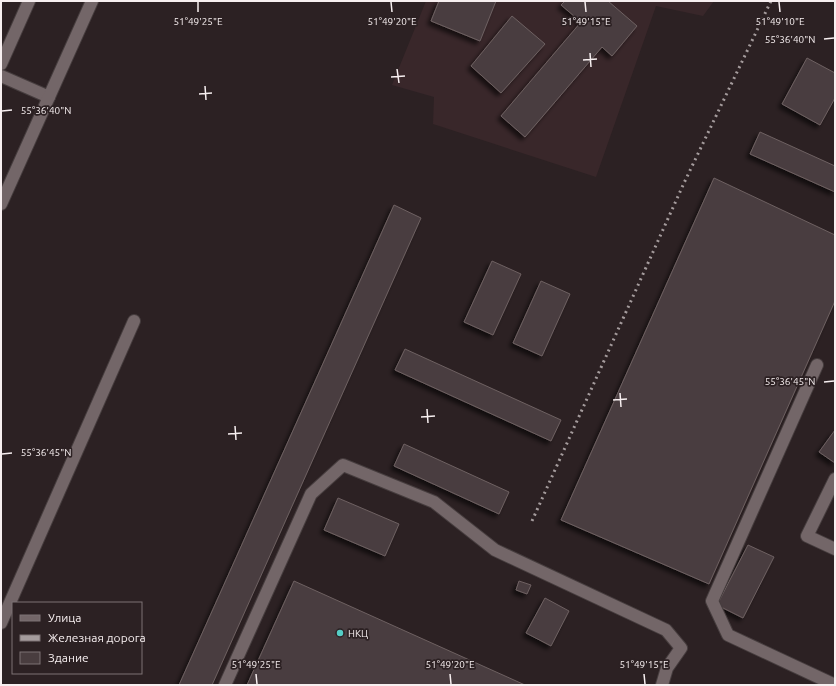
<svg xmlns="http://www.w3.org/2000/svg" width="836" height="686" viewBox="0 0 836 686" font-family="Ubuntu,sans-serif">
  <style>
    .built { fill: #39272a }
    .building { fill: #493d3f; stroke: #6e6162; filter: url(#shadow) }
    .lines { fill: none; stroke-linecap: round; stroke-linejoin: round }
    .minor-casing { stroke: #463d3e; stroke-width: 14 }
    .minor { stroke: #736668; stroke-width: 12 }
    .rail { stroke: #a59c9d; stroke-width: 3; stroke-dasharray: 2 4; stroke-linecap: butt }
    .ticks { fill: none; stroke: #f7eff0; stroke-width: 1.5 }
    .poi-dot { fill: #55cec6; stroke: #2c2123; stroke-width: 1.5 }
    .labels { text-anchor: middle; stroke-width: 3.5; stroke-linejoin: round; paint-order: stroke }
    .poi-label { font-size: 10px; fill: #f7eff0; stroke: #2c2123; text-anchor: start }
    .ticks-label { font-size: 10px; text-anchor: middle; fill: #f7eff0; stroke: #2c2123; stroke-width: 3.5; stroke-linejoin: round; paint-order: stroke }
  </style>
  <defs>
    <filter id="shadow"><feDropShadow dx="-3.5" dy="3.5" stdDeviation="2" flood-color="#0009"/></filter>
  </defs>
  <rect width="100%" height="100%" fill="#2c2123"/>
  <polygon class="built" points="426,1 714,1 703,16 656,6 596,177 433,124 434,97 392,85"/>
  <g class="building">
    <polygon points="439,1 496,1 480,41 431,21"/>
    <polygon points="565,1 608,1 637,26 612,56 602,47 525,137 501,116 581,22 561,5"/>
    <polygon points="512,16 545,44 501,93 471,66"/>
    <polygon points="807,58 835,73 835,98 820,125 782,104"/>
    <polygon points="760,132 835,166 835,192 750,154"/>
    <polygon points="714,178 835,235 835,301 709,584 561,520"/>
    <polygon points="394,205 421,218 212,685 179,685"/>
    <polygon points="492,261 521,274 493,335 464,322"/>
    <polygon points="541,281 570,294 542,356 513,343"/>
    <polygon points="405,349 561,420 551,441 395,370"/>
    <polygon points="835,430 835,463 819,452"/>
    <polygon points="404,444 509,492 499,514 394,466"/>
    <polygon points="338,498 399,524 385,556 324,530"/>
    <polygon points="748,545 774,557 743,618 717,605"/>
    <polygon points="294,581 525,685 247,685"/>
    <polygon points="519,581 531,585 527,594 516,590"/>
    <polygon points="545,598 569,611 551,646 526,633"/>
  </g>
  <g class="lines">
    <defs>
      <g id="minor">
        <polyline points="1,64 29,1"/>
        <polyline points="1,76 49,97"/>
        <polyline points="1,204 92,1"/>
        <polyline points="817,365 712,601 728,635 835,685"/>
        <polyline points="835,479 807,536 835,549"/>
        <polyline points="1,623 134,321"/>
        <polyline points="225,685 311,494 343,465 434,502 495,550 666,630 681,648 667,668 662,685"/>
      </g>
    </defs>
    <use href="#minor" class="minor-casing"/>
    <use href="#minor" class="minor"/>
    <polyline class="rail" points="532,521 684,183 771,1"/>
  </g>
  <path class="ticks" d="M198 2V12M391 2 392 12M585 2 586 12M779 2 780 12M824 39 834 38M590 53 591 67M583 60 597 59M397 69 399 83M391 77 405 76M205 86 206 100M199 94 212 93M2 111 12 110M824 382 834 381M620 393 621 407M613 400 627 399M427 409 428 423M421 417 435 416M235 426 236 440M228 434 242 433M2 454 12 453M256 674 257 684M450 674 451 684M644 674 645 684"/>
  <circle class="poi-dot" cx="340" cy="633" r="4"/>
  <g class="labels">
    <g class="poi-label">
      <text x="348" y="637">НКЦ</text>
    </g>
  </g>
  <g class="ticks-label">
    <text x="198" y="25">51°49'25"E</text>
    <text x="392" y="25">51°49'20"E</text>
    <text x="586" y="25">51°49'15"E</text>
    <text x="780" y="25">51°49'10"E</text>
    <text x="790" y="43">55°36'40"N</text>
    <text x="46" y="114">55°36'40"N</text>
    <text x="790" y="385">55°36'45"N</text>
    <text x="46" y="456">55°36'45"N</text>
    <text x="256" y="668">51°49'25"E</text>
    <text x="450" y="668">51°49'20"E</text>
    <text x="644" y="668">51°49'15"E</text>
  </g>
  <rect width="836" height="686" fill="none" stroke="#f7eff0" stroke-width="4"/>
  <rect x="12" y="602" width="130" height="72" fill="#2c2123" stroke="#7d7375"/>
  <rect x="20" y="615" width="20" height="6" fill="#736668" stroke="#7d7375"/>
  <text x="48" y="622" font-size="12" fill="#f7eff0">Улица</text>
  <rect x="20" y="635" width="20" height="6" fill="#a59c9d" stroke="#7d7375"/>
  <text x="48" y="642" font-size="12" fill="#f7eff0">Железная дорога</text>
  <rect x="20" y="652" width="20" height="12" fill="#493d3f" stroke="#7d7375"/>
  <text x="48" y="662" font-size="12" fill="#f7eff0">Здание</text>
</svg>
